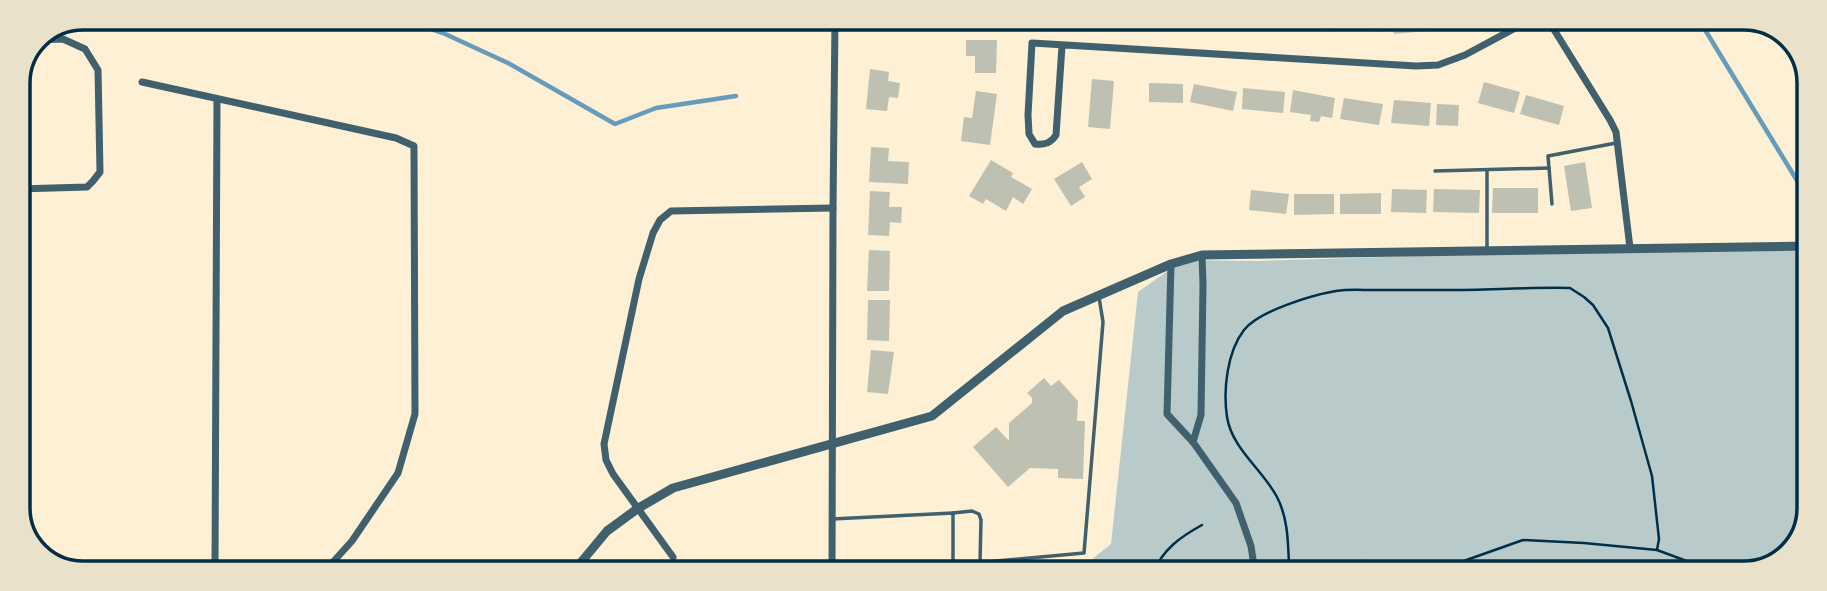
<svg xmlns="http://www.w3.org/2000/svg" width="1827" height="591" viewBox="0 0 1827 591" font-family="Signika,sans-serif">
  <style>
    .green { fill: #b9caca }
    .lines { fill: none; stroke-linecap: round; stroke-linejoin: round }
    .stream { stroke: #669bbc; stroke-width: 4.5 }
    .building { fill: #bec0b2 }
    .path { stroke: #003049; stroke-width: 2.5 }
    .service { stroke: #3f606c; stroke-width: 3.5 }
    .minor { stroke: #3f606c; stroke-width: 7 }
    .tertiary { stroke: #3f606c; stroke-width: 9 }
    .rim { fill: none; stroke: #003049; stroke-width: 3.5 }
  </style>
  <rect width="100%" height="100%" fill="#fdf0d5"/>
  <polygon class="green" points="1809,244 1807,525 1784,560 1744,573 1075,573 1111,544 1138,292 1183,260 1257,261"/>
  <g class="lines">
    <g class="stream">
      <polyline points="399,18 443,33 508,63 615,124 656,108 736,96"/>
      <polyline points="1699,20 1801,187 1809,202"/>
    </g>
  </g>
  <g class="building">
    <polygon points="1186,19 1230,19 1229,23 1215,21 1215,25 1186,21"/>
    <polygon points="1296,19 1334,19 1332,32 1295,26"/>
    <polygon points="1345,19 1382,19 1381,32 1366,30 1367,24 1345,21"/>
    <polygon points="1393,19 1436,19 1437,30 1394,34"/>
    <polygon points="966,40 997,40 996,73 975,73 975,56 966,56"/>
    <polygon points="870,69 889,72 888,81 900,83 898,98 889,97 887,111 866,109"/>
    <polygon points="1092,79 1114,81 1110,129 1088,127"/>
    <polygon points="1484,82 1520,92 1514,113 1478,103"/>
    <polygon points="1149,83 1183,84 1183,103 1149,102"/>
    <polygon points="1194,84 1237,92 1233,111 1190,102"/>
    <polygon points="1243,88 1285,92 1283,113 1242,109"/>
    <polygon points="1293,90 1335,98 1332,118 1321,116 1319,122 1310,121 1311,115 1290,112"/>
    <polygon points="976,91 997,94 990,145 961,141 964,117 972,118"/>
    <polygon points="1526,95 1564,106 1559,125 1520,114"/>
    <polygon points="1344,98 1383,104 1379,125 1340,119"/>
    <polygon points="1394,100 1431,103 1429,126 1391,123"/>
    <polygon points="1437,104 1459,105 1458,126 1436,125"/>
    <polygon points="871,147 889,148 888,161 909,162 908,184 869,182"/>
    <polygon points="991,160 1013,173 1011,177 1032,189 1023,204 1013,197 1006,211 986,199 983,204 969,196"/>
    <polygon points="1082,162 1092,179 1079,187 1085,197 1071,206 1054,179"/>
    <polygon points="1585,162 1592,208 1571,211 1564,166"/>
    <polygon points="1493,188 1538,188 1538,213 1492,213"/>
    <polygon points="1392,189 1427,190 1426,213 1391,212"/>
    <polygon points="1434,189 1480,190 1479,213 1433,212"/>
    <polygon points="1251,190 1289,194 1286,214 1249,210"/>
    <polygon points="870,191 890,192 889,207 902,207 901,223 890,222 889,236 868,235"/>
    <polygon points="1381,193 1381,214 1340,214 1340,194"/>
    <polygon points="1294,194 1334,194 1334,214 1294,215"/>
    <polygon points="869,250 890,251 889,291 867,291"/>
    <polygon points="868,300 890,300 889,341 867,340"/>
    <polygon points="871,350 894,352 888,394 867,392"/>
    <polygon points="1044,378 1051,386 1059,380 1078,401 1077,421 1085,421 1083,479 1058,478 1058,469 1030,468 1008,487 973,447 996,427 1009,441 1009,423 1032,403 1032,398 1027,393"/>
  </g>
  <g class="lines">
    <g class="path">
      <polyline points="1657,550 1692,563 1699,562 1701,573"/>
      <path d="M1266 572 1289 565 1368 561 1441 569 1523 540 1584 543 1657 550 1659 539 1652 476 1631 401 1608 328 1593 305 1584 297 1570 288C1529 287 1489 290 1448 290 1423 290 1398 290 1373 290 1361 290 1348 289 1336 291 1312 295 1259 311 1244 330 1227 352 1223 390 1227 417 1232 449 1263 470 1277 497 1288 518 1288 542 1289 565"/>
      <path d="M1154 573C1161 550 1182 536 1202 525"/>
    </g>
    <g class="service">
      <polyline points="1487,170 1487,248"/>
      <polyline points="1435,171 1549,168"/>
      <polyline points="1552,204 1548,156 1616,143"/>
      <polyline points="953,513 972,511 979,514 981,520 980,563"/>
      <polyline points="832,519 953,513 953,565 1084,553 1103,322 1099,297"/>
    </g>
    <g class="minor">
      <polyline points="1548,20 1610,120 1616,132 1630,248"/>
      <path d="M1062 46 1056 135C1051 143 1045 145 1035 144L1029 134 1028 115 1032 43 1416 66 1438 65 1465 55 1530 20"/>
      <polyline points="142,82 396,138 414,146 415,414 398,473 352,541 324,572"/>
      <polyline points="18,189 87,187 93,181 100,172 98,70 85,49 63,39 36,40"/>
      <polyline points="1171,264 1167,414 1193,442 1201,415 1203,285 1202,255"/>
      <polyline points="1193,442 1236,503 1251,546 1255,573"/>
      <polyline points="673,557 613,474 606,460 604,444 639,279 653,233 660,220 671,211 833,208"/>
      <polyline points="215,571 217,99"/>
      <polyline points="832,572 833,208 835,19"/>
    </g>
    <polyline class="tertiary" points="573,572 607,531 637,509 673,488 932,416 1063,311 1171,264 1202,255 1809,246"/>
  </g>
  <path d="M0 0H1827V591H0ZM83 30H1744A53 53 0 0 1 1797 83V508A53 53 0 0 1 1744 561H83A53 53 0 0 1 30 508V83A53 53 0 0 1 83 30Z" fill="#e9e1ca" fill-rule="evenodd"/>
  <path class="rim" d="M83 30H1744A53 53 0 0 1 1797 83V508A53 53 0 0 1 1744 561H83A53 53 0 0 1 30 508V83A53 53 0 0 1 83 30Z"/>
</svg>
